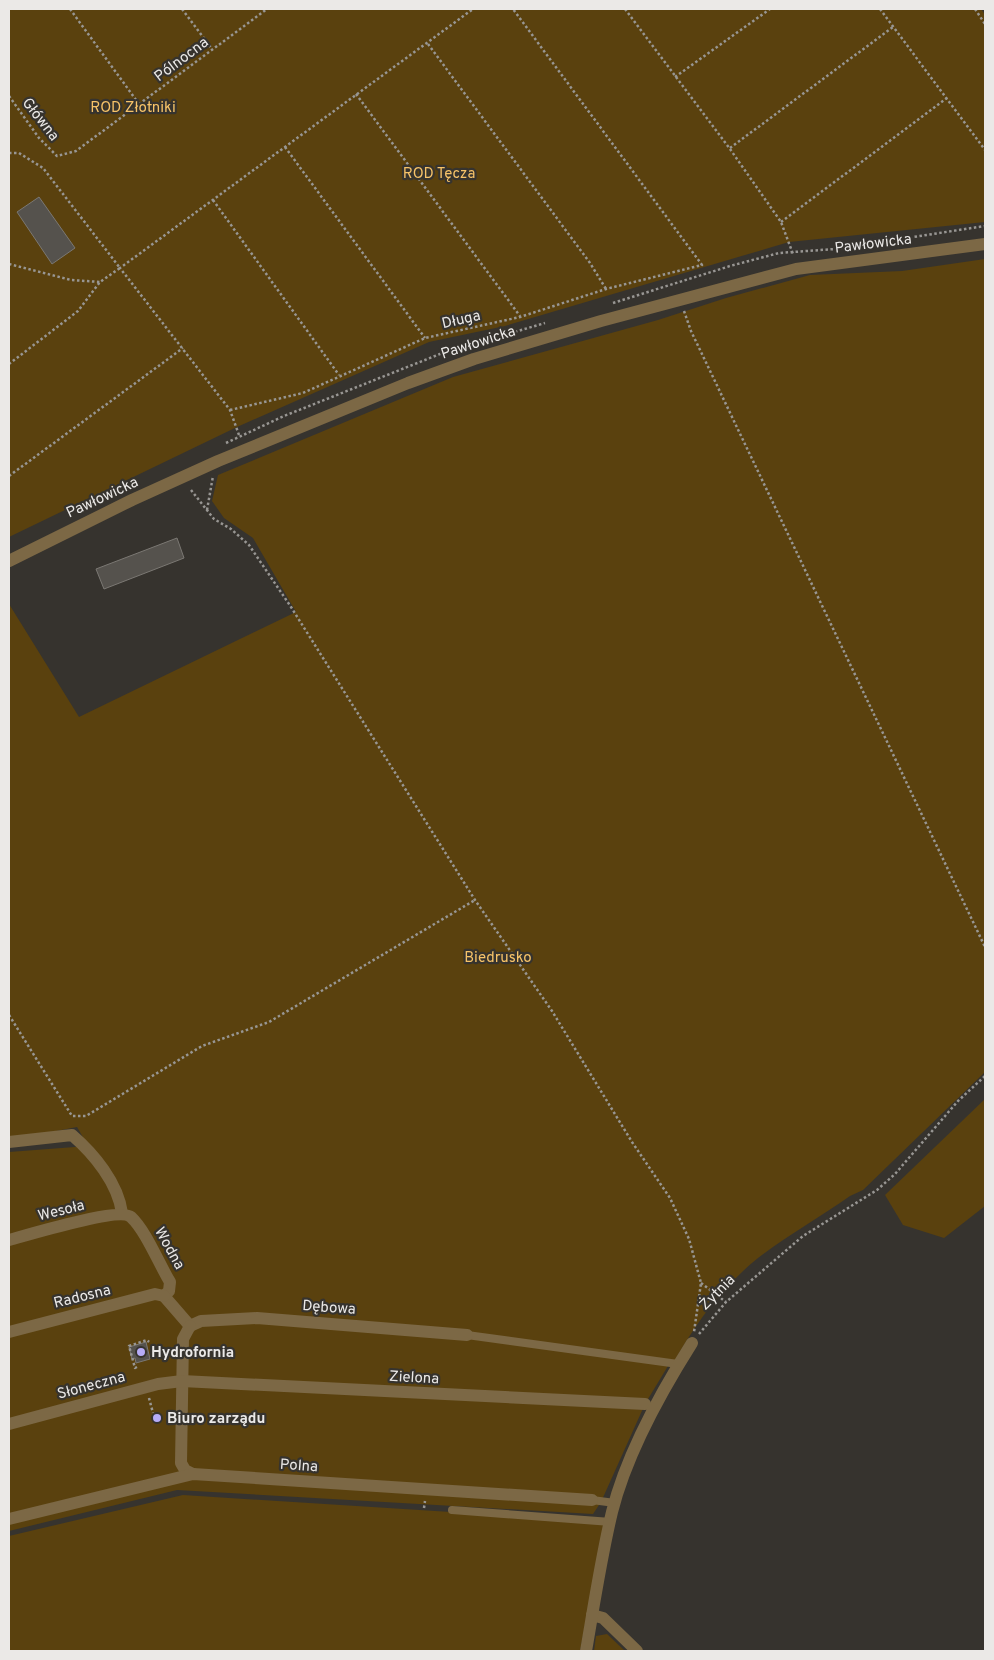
<svg xmlns="http://www.w3.org/2000/svg" width="994" height="1660" viewBox="0 0 994 1660" font-family="Overpass,sans-serif">
  <style>
    .green { fill: #5a410e }
    .building { fill: #55524d; stroke: #7b7873 }
    .lines { fill: none; stroke-linecap: round; stroke-linejoin: round }
    .path { stroke: #989693; stroke-width: 2.5; stroke-dasharray: 2.5 2.5; stroke-linecap: butt }
    .lane { stroke: #7c6845; stroke-width: 8 }
    .street { stroke: #7c6845; stroke-width: 12 }
    .poi-dot { fill: #b6acf8; stroke: #36332e; stroke-width: 2 }
    .labels { text-anchor: middle; stroke-width: 4.5; stroke-linejoin: round; paint-order: stroke }
    .street-label { font-size: 15px; fill: #ebe9e7; stroke: #36332e }
    .park-label { font-size: 15px; fill: #f7c368; stroke: #36332e }
    .poi-label { font-size: 15px; font-weight: bold; fill: #ebe9e7; stroke: #36332e; text-anchor: start }
  </style>
  <rect width="100%" height="100%" fill="#36332e"/>
  <g class="green">
    <polygon points="9,9 981,9 985,15 985,222 789,242 505,326 429,342 237,427 9,537"/>
    <path d="M985 259V1072L863 1190 850 1196C820 1217 787 1236 758 1258 723 1286 693 1326 672 1366H668L645 1404 601 1502 593 1514 177 1490 9 1531V1152L88 1146 77 1127 9 1140V604L79 717 296 612 253 538 224 518 212 501 218 475 453 377 658 320 726 298 810 275 902 271Z"/>
    <polygon points="985,1099 985,1206 944,1238 903,1225 885,1195"/>
    <polygon points="183,1495 607,1522 600,1546 580,1651 9,1651 9,1536"/>
    <polygon points="607,1634 625,1651 594,1651 596,1636"/>
  </g>
  <g class="building">
    <polygon points="39,197 75,248 52,264 17,212"/>
    <polygon points="177,538 184,558 104,589 96,569"/>
    <polygon points="146,1342 150,1359 136,1363 135,1358 132,1359 129,1347"/>
  </g>
  <g class="lines">
    <g class="path">
      <polyline points="70,9 139,104"/>
      <polyline points="182,9 212,49"/>
      <polyline points="625,9 730,149 781,222 793,254"/>
      <polyline points="880,9 985,150"/>
      <polyline points="975,9 985,24"/>
      <polyline points="428,44 590,263 606,289"/>
      <polyline points="675,77 770,9"/>
      <polyline points="356,94 520,316"/>
      <polyline points="9,96 39,138 57,156 76,151 267,9"/>
      <polyline points="285,147 425,338"/>
      <polyline points="730,148 893,27"/>
      <polyline points="9,153 19,153 43,168 120,268 100,282 78,311 9,364"/>
      <polyline points="213,200 339,375"/>
      <polyline points="781,222 947,98"/>
      <polyline points="9,264 71,280 100,282"/>
      <polyline points="613,303 730,266 779,253 835,249 985,226"/>
      <polyline points="684,311 691,331 985,947"/>
      <polyline points="230,410 303,393 425,338 520,317 606,289 702,265 513,9"/>
      <polyline points="239,435 230,410 120,268 473,9"/>
      <polyline points="226,443 284,416 440,354 545,323"/>
      <polyline points="9,476 183,348"/>
      <polyline points="191,490 214,519 231,529 249,545 291,607 475,900 552,1011 632,1142 670,1198 689,1239 701,1283 694,1332"/>
      <polyline points="207,510 213,476"/>
      <polyline points="9,1015 72,1116 86,1116 202,1046 269,1022 475,900"/>
      <polyline points="701,1283 726,1302"/>
      <polyline points="699,1334 726,1302 803,1236 877,1190 895,1174 958,1101 985,1076"/>
      <polyline points="137,1367 135,1368 129,1346 147,1340 149,1342"/>
      <polyline points="149,1398 153,1413"/>
      <polyline points="424,1508 425,1501"/>
    </g>
    <g class="lane">
      <polyline points="467,1335 678,1364"/>
      <polyline points="592,1500 615,1503"/>
      <polyline points="452,1510 611,1522"/>
    </g>
    <g class="street">
      <polyline points="9,561 132,500 218,461 408,383 474,359 601,321 796,269 985,244"/>
      <path d="M9 1142 72 1135C94 1154 118 1183 122 1213"/>
      <path d="M9 1240C27 1235 120 1207 131 1217 146 1231 159 1264 170 1282L169 1291 164 1296"/>
      <polyline points="164,1296 190,1326"/>
      <polyline points="190,1326 201,1321 257,1318 467,1335"/>
      <polyline points="190,1326 183,1339 181,1463 185,1470 193,1474"/>
      <polyline points="9,1332 155,1294 164,1296"/>
      <polyline points="9,1424 158,1384 182,1381 645,1404"/>
      <polyline points="9,1519 193,1474 592,1500"/>
      <polyline points="592,1615 603,1618 637,1651"/>
      <path d="M586 1651C594 1605 601 1558 612 1512 626 1456 661 1392 692 1343"/>
    </g>
  </g>
  <g class="poi-dot">
    <circle cx="141" cy="1352" r="5"/>
    <circle cx="157" cy="1418" r="5"/>
  </g>
  <g class="labels">
    <g class="street-label">
      <text transform="translate(181 59) rotate(-37)" y="5">Pólnocna</text>
      <text transform="translate(41 119) rotate(52)" y="5">Główna</text>
      <text transform="translate(873 243) rotate(-7)" y="5">Pawłowicka</text>
      <text transform="translate(461 319) rotate(-13)" y="5">Długa</text>
      <text transform="translate(478 342) rotate(-18)" y="5">Pawłowicka</text>
      <text transform="translate(102 497) rotate(-25)" y="5">Pawłowicka</text>
      <text transform="translate(61 1210) rotate(-14)" y="5">Wesoła</text>
      <text transform="translate(170 1248) rotate(61)" y="5">Wodna</text>
      <text transform="translate(717 1292) rotate(-45)" y="5">Żytnia</text>
      <text transform="translate(82 1296) rotate(-14)" y="5">Radosna</text>
      <text transform="translate(329 1307) rotate(4)" y="5">Dębowa</text>
      <text transform="translate(414 1377) rotate(3)" y="5">Zielona</text>
      <text transform="translate(91 1385) rotate(-15)" y="5">Słoneczna</text>
      <text transform="translate(299 1465) rotate(4)" y="5">Polna</text>
    </g>
    <g class="park-label">
      <text x="133" y="112">ROD Złotniki</text>
      <text x="439" y="178">ROD Tęcza</text>
      <text x="498" y="962">Biedrusko</text>
    </g>
    <g class="poi-label">
      <text x="151" y="1357">Hydrofornia</text>
      <text x="167" y="1423">Biuro zarządu</text>
    </g>
  </g>
  <rect width="994" height="1660" fill="none" stroke="#ebe9e7" stroke-width="20"/>
</svg>
